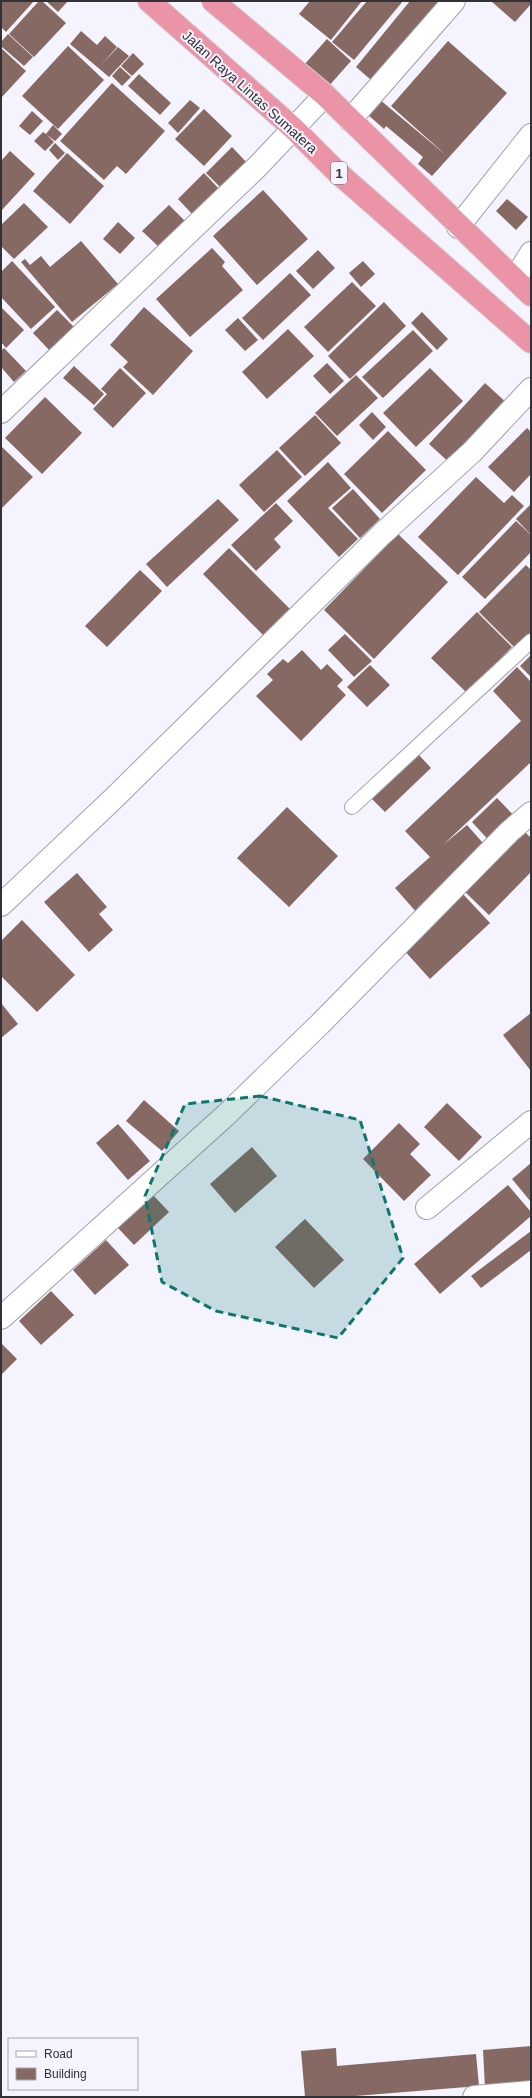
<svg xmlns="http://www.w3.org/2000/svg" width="532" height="2098" viewBox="0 0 532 2098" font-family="Arial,sans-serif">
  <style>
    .building { fill: #876963 }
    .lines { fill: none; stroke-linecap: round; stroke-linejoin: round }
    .service-casing { stroke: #a1a0aa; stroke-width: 16 }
    .minor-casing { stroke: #a1a0aa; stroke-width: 24 }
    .trunk-casing { stroke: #d2d2d3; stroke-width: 24 }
    .service { stroke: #fff; stroke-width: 14 }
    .minor { stroke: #fff; stroke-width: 22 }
    .trunk { stroke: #ec94a7; stroke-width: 22 }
    .marked { fill: #0f766e; fill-opacity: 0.2; stroke: #0f766e; stroke-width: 3; stroke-dasharray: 8 5; stroke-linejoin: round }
    .labels { text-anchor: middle; stroke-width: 4; stroke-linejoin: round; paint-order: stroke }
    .shield { fill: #f4f3fe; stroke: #6c6c72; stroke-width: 1 }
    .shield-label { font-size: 13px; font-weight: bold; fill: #323236 }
    .street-label { font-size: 14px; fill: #323236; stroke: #f4f3fe }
  </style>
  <rect width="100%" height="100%" fill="#f4f3fe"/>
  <g class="building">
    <polygon points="1,1 34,1 6,32 1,27"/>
    <polygon points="39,1 42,1 66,23 34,57 9,34"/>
    <polygon points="46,1 68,1 58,12"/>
    <polygon points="310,1 362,1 331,40 299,14"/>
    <polygon points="367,1 403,1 354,60 332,42"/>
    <polygon points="410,1 446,1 377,85 356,67"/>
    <polygon points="491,1 531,1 531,4 515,22"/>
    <polygon points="81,31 97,45 105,36 117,47 100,66 118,47 129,56 109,77 70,44"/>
    <polygon points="8,34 33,57 24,66 1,46 1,42"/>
    <polygon points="327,39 351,61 328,87 304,65"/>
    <polygon points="448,41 507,93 432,176 418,164 423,157 386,126 384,129 367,114 379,99 447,156 391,106"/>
    <polygon points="68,46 104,80 58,129 22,96"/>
    <polygon points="1,48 26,71 1,98"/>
    <polygon points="133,53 144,64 132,76 121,66"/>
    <polygon points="120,67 131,77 122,86 112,76"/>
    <polygon points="139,74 171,103 160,115 128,86"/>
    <polygon points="112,83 165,131 126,174 117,166 104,180 60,141"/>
    <polygon points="190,100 200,108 178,133 168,123"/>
    <polygon points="204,109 232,136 204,166 175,139"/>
    <polygon points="32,111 43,121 30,135 19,126"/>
    <polygon points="53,125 62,134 55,141 47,135 54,142 45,151 34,141 43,132 46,134"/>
    <polygon points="55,143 65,153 58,160 49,150"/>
    <polygon points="232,147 249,165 223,190 206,173"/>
    <polygon points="10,151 35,174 1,211 1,161"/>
    <polygon points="67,153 104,186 70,224 33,191"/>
    <polygon points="204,173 221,191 195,217 178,199"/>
    <polygon points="263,190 308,239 257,285 213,236"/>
    <polygon points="507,199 528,217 516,230 496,211"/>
    <polygon points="24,203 48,227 14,259 1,246 1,225"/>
    <polygon points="169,205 186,222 160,248 142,231"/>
    <polygon points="118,222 135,238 120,254 103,239"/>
    <polygon points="81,241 118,284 72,322 21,262 25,259 30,265 41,256 50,267"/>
    <polygon points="212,248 225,262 222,266 243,290 190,337 156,299"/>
    <polygon points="318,250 335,268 313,289 296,271"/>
    <polygon points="12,261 55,307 31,329 1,297 1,272"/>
    <polygon points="363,261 375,274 361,287 349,273"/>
    <polygon points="290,273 311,295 263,340 242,318"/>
    <polygon points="352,282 376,306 328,352 304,327"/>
    <polygon points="384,302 406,326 350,379 328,356"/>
    <polygon points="144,307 193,351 153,395 123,367 128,362 110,345"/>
    <polygon points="2,308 24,330 6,348 1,342"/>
    <polygon points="57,310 76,329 51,352 33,333"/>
    <polygon points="422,312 448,339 437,350 411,323"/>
    <polygon points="238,318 258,340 245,351 225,330"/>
    <polygon points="288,329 314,356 267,399 242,372"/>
    <polygon points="413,330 433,351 383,398 362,377"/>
    <polygon points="4,348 26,371 14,382 1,367 1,351"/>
    <polygon points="327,363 344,381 330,394 313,376"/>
    <polygon points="74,366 104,394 94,405 63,378"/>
    <polygon points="120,368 146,393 113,428 93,409 107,394 101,389"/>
    <polygon points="430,368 463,401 416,447 383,413"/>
    <polygon points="356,375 378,398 337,436 315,413"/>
    <polygon points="485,383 509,405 453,466 429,444"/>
    <polygon points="45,397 82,433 42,474 5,438"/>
    <polygon points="372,412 386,427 373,440 359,425"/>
    <polygon points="315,415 341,443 305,476 279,448"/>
    <polygon points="527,428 531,432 531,474 514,492 488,467"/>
    <polygon points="388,431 426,470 382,513 344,474"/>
    <polygon points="1,446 33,477 1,509"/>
    <polygon points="277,450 302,477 264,512 239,485"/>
    <polygon points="328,462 351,488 328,508 358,539 339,557 287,501"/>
    <polygon points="476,477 504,503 512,495 524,506 458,575 418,537"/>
    <polygon points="353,489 380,519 360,538 332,508"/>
    <polygon points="218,499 239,520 167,587 146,564"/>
    <polygon points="276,503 293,521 274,539 281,547 256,571 231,545"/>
    <polygon points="531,504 531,535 516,519"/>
    <polygon points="516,521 531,535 531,552 485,599 462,577"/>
    <polygon points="398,534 448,582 374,659 324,610"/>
    <polygon points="229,548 290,609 263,635 203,574"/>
    <polygon points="526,565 531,570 531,633 516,649 479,612"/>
    <polygon points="140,570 162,591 107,647 85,626"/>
    <polygon points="477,612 512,647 467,693 431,658"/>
    <polygon points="345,634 372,661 354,677 328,650"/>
    <polygon points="302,650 321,670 327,664 343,680 337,686 346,695 301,741 256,696 273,680 267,674 283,659 288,663"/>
    <polygon points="531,655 531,677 520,666"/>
    <polygon points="370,665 390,685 367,707 347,687"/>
    <polygon points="517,667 531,682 531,762 443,845 467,825 490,851 418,914 395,888 430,857 405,831 521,721 493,691"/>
    <polygon points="419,755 431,768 385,812 372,799"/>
    <polygon points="497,798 519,821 493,845 472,822"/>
    <polygon points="287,807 338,856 289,907 237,858"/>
    <polygon points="522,829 531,838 531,872 489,915 463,890"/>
    <polygon points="77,873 107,907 99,914 113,930 89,952 44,902"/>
    <polygon points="462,893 490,923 430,979 402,948"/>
    <polygon points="22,920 75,975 37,1012 1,976 1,941"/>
    <polygon points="1,1003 18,1024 1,1038"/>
    <polygon points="531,1013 531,1071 503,1035"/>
    <polygon points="144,1100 179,1131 162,1151 126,1121"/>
    <polygon points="447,1103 482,1137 459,1161 424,1127"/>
    <polygon points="399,1123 420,1144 410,1154 431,1175 404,1201 363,1159"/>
    <polygon points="118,1124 150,1161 128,1180 96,1143"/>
    <polygon points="252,1147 277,1176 235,1213 210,1184"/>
    <polygon points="531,1163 531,1202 512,1179"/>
    <polygon points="508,1185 531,1212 531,1216 440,1294 414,1264"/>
    <polygon points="153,1195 169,1212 134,1245 118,1228"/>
    <polygon points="305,1219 344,1260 314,1288 275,1247"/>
    <polygon points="531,1231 531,1250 481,1288 471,1276"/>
    <polygon points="106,1240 129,1265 95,1295 73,1270"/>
    <polygon points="51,1291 74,1315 41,1345 19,1321"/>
    <polygon points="1,1343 17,1359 1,1375"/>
    <polygon points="531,2046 531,2085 485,2088 483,2050"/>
    <polygon points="336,2048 337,2066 476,2054 479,2086 343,2097 305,2097 301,2051"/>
  </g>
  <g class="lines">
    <defs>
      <polyline id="service" points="352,807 531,641"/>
      <g id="minor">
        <polyline points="350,120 454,1"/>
        <polyline points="458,227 531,135"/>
        <polyline points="515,279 531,253"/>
        <polyline points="1,412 257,167 325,95"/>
        <polyline points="1,905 113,799 382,534 472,452 531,389"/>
        <polyline points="427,1208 531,1122"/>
        <polyline points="1,1318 226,1115 320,1024 509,832 531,813"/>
        <polyline points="474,2097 531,2092"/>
      </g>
      <g id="trunk">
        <polyline points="149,1 293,128 337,172 531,342"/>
        <polyline points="213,1 325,95 531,295"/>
      </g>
    </defs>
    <use href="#service" class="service-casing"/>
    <use href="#minor" class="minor-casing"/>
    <use href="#trunk" class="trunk-casing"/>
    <use href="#service" class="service"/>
    <use href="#minor" class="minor"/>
    <use href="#trunk" class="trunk"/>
  </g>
  <path class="marked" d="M260 1096 360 1120 403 1258 338 1338 216 1311 162 1282 145 1196 185 1104Z"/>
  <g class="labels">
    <rect class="shield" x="331" y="162" width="16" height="22" rx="3"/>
    <g class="shield-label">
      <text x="339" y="178">1</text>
    </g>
    <g class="street-label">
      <text transform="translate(250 92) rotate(42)" y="5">Jalan Raya Lintas Sumatera</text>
    </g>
  </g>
  <rect width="532" height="2098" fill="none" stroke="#323236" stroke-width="4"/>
  <rect x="8" y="2038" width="130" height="52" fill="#f4f3fe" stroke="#a6a6ae"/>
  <rect x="16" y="2051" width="20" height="6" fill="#ffffff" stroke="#a6a6ae"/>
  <text x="44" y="2058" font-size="12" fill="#323236">Road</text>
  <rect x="16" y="2068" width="20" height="12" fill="#876963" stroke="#a6a6ae"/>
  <text x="44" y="2078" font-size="12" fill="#323236">Building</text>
</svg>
